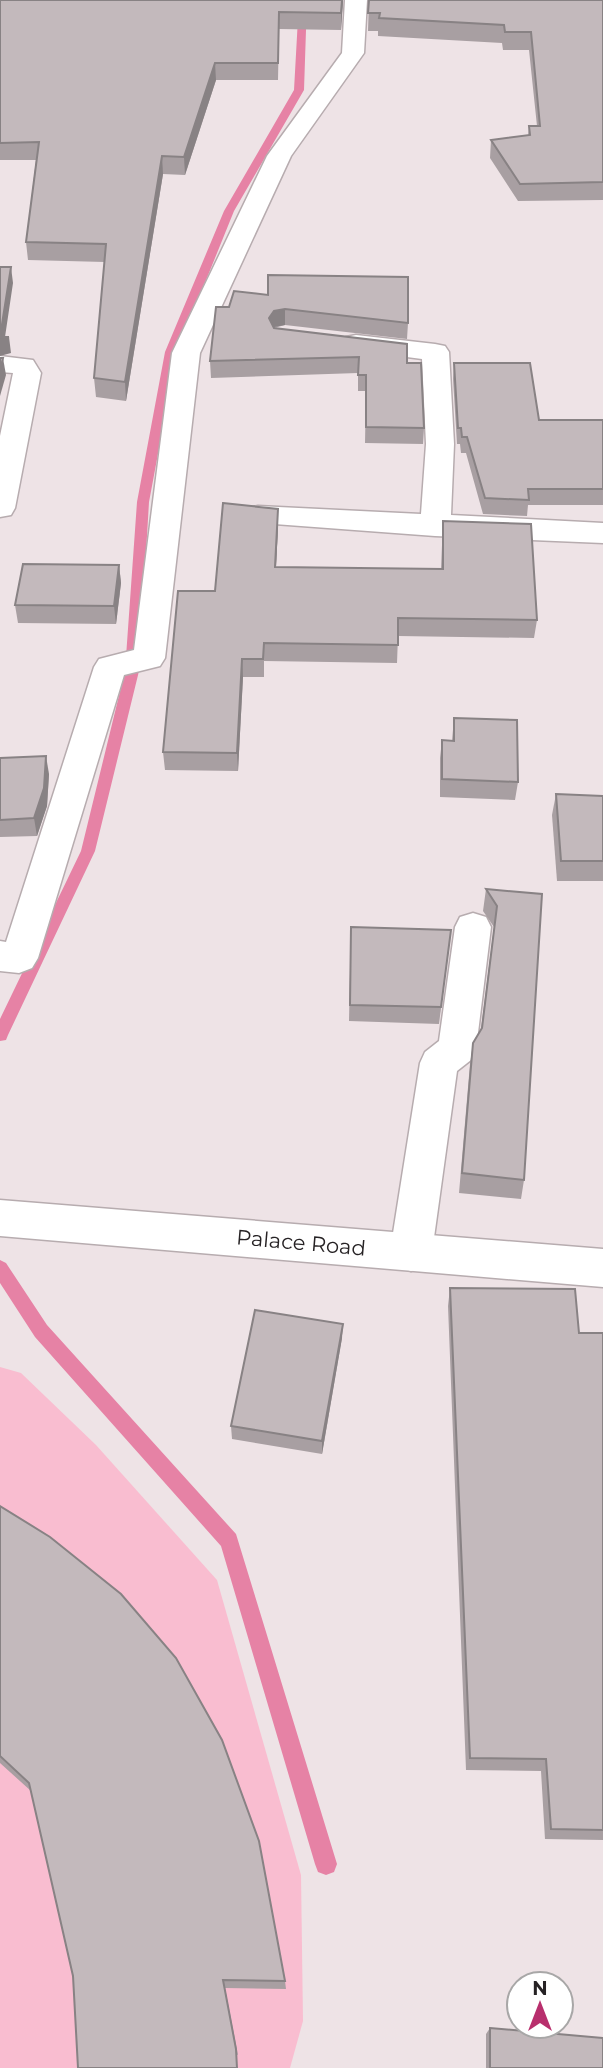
<svg xmlns="http://www.w3.org/2000/svg" width="603" height="2068" viewBox="0 0 603 2068" font-family="Montserrat,sans-serif">
  <style>
    .green { fill: #f9bdd0 }
    .lines { fill: none; stroke-linecap: round; stroke-linejoin: round }
    .stream { fill: #e682a5; fill-rule: evenodd }
    .minor-casing { stroke: #b7acaf; stroke-width: 3 }
    .secondary-casing { stroke: #b7acaf; stroke-width: 3 }
    .minor { fill: #fff; fill-rule: evenodd }
    .secondary { fill: #fff; fill-rule: evenodd }
    .wall { fill: #a89fa2 }
    .shaded-wall { fill: #888284 }
    .building { fill: #c3b9bc; stroke: #888284; stroke-width: 2 }
    .labels { text-anchor: middle; stroke-width: 5; stroke-linejoin: round; paint-order: stroke }
    .street-label { font-size: 21px; fill: #262224; stroke: #fff }
  </style>
  <rect width="100%" height="100%" fill="#eee3e6"/>
  <polygon class="green" points="0,1367 21,1373 96,1445 217,1580 301,1875 303,2021 290,2068 0,2068"/>
  <g class="lines">
    <g class="stream">
      <polygon points="299,0 307,0 304,90 234,211 177,352 149,502 139,671 95,851 8,1035 6,1040 0,1041 0,1019 81,851 125,671 137,502 165,352 224,211 294,90"/>
      <polygon points="0,1260 6,1263 47,1325 236,1534 337,1864 334,1872 326,1875 318,1872 315,1864 221,1546 35,1337 0,1283"/>
    </g>
    <defs>
      <g id="minor">
        <polygon points="345,0 367,0 364,53 291,156 200,353 165,658 160,666 124,675 38,958 32,968 19,973 0,971 0,941 6,942 94,667 99,659 134,650 172,353 267,156 342,53"/>
        <polygon points="356,335 435,344 445,346 449,352 454,444 451,515 603,523 603,543 435,536 247,522 243,515 247,508 258,506 421,514 426,444 422,359 346,349 342,343 346,337"/>
        <polygon points="0,356 33,360 41,373 15,508 11,515 0,517 0,436 13,373 0,372"/>
        <polygon points="473,913 486,917 491,927 476,1049 471,1060 457,1071 432,1252 426,1265 411,1271 396,1265 390,1252 420,1063 425,1052 439,1041 455,927 460,917"/>
      </g>
      <polygon id="secondary" points="0,1200 603,1249 603,1287 0,1236"/>
    </defs>
    <use href="#minor" class="minor-casing"/>
    <use href="#secondary" class="secondary-casing"/>
    <use href="#minor" class="minor"/>
    <use href="#secondary" class="secondary"/>
  </g>
  <g class="wall">
    <polygon points="0,0 343,0 341,30 279,29 278,80 216,80 185,175 163,174 126,401 96,397 94,378 105,262 28,260 26,242 36,160 0,160"/>
    <polygon points="369,0 603,0 603,200 518,201 490,158 491,140 528,136 529,126 537,126 529,50 503,50 502,43 378,36 378,31 368,31"/>
    <polygon points="268,295 408,323 407,339 285,325 274,328 407,363 424,428 423,444 365,443 366,391 358,391 358,373 211,378 210,361 229,307"/>
    <polygon points="454,363 539,420 603,420 603,505 528,505 527,516 483,514 466,453 461,453 460,444 457,444 453,379"/>
    <polygon points="278,509 278,527 276,567 441,569 443,521 537,620 534,638 398,636 397,663 264,661 264,677 243,677 238,771 165,770 163,752 215,591"/>
    <polygon points="119,565 121,583 116,624 18,623 15,605"/>
    <polygon points="454,718 518,782 515,800 440,797 440,758 442,740 452,741"/>
    <polygon points="0,758 49,774 47,806 37,836 0,837"/>
    <polygon points="556,794 603,796 603,881 557,881 552,815"/>
    <polygon points="486,889 542,894 524,1180 521,1199 459,1193 470,1064 473,1043 481,1029 494,927 483,911"/>
    <polygon points="351,927 451,930 439,1024 349,1021"/>
    <polygon points="450,1288 579,1333 603,1333 603,1840 545,1839 541,1771 466,1770 448,1306"/>
    <polygon points="342,1338 322,1454 232,1439 231,1426"/>
    <polygon points="0,1506 285,1981 286,1989 225,1988 238,2055 73,1976 31,1791 0,1763"/>
    <polygon points="490,2028 603,2068 486,2068 486,2034"/>
  </g>
  <g class="shaded-wall">
    <polygon points="342,0 343,0 341,30 341,13"/>
    <polygon points="215,63 216,80 185,175 184,157"/>
    <polygon points="162,156 163,174 126,401 125,382"/>
    <polygon points="11,267 13,283 5,337 9,337 11,353 0,356 0,338"/>
    <polygon points="285,309 285,325 274,327 269,318 274,311"/>
    <polygon points="3,358 6,375 0,396 0,370"/>
    <polygon points="278,509 278,527 275,585 275,567"/>
    <polygon points="119,565 121,583 116,624 114,606"/>
    <polygon points="242,659 243,677 238,771 237,753"/>
    <polygon points="46,756 49,774 47,806 37,836 34,818"/>
    <polygon points="343,1324 342,1338 322,1454 322,1441"/>
  </g>
  <g class="building">
    <polygon points="0,0 342,0 341,13 279,12 278,63 215,63 184,157 162,156 125,382 94,378 106,244 26,242 39,142 0,143"/>
    <polygon points="369,0 603,0 603,182 520,184 491,140 530,135 529,126 540,126 531,32 505,32 504,25 379,18 380,13 368,13"/>
    <polygon points="0,267 11,267 0,337 9,337 0,338"/>
    <polygon points="268,275 408,277 408,323 285,309 274,311 269,318 274,328 407,344 407,363 421,363 424,428 366,427 366,375 358,375 359,357 210,361 216,307 229,307 234,291 268,295"/>
    <polygon points="0,358 3,358 0,370"/>
    <polygon points="454,363 530,363 539,420 603,420 603,489 528,489 529,500 485,498 467,437 462,437 461,428 458,428"/>
    <polygon points="223,503 278,509 275,567 443,569 443,521 531,524 537,620 398,618 398,645 264,643 263,659 242,659 237,753 163,752 178,591 215,591"/>
    <polygon points="23,564 119,565 114,606 15,605"/>
    <polygon points="454,718 517,720 518,782 442,779 442,740 454,741"/>
    <polygon points="46,756 44,788 34,818 0,820 0,758"/>
    <polygon points="556,794 603,796 603,861 561,861"/>
    <polygon points="486,889 542,894 524,1180 462,1173 473,1043 482,1028 497,906"/>
    <polygon points="351,927 451,930 441,1007 350,1005"/>
    <polygon points="450,1288 575,1289 579,1333 603,1333 603,1830 551,1829 546,1759 470,1758"/>
    <polygon points="255,1310 343,1324 322,1441 231,1426"/>
    <polygon points="0,1506 50,1537 121,1594 176,1658 222,1740 259,1841 285,1981 223,1980 236,2049 237,2068 78,2068 73,1976 29,1783 0,1756"/>
    <polygon points="490,2028 603,2038 603,2068 490,2068"/>
  </g>
  <g class="labels">
    <g class="street-label">
      <text transform="translate(301 1243) rotate(5)" y="7">Palace Road</text>
    </g>
  </g>
  <g transform="translate(540 2005)"><circle r="33" fill="#ffffff" stroke="#a8a7a7" stroke-width="2"/>
  <path d="M0-5L12 26L0 18L-12 26Z" fill="#b82f6d"/>
  <text y="-10" font-size="19" font-weight="bold" text-anchor="middle" fill="#262224">N</text>
  </g>
</svg>
